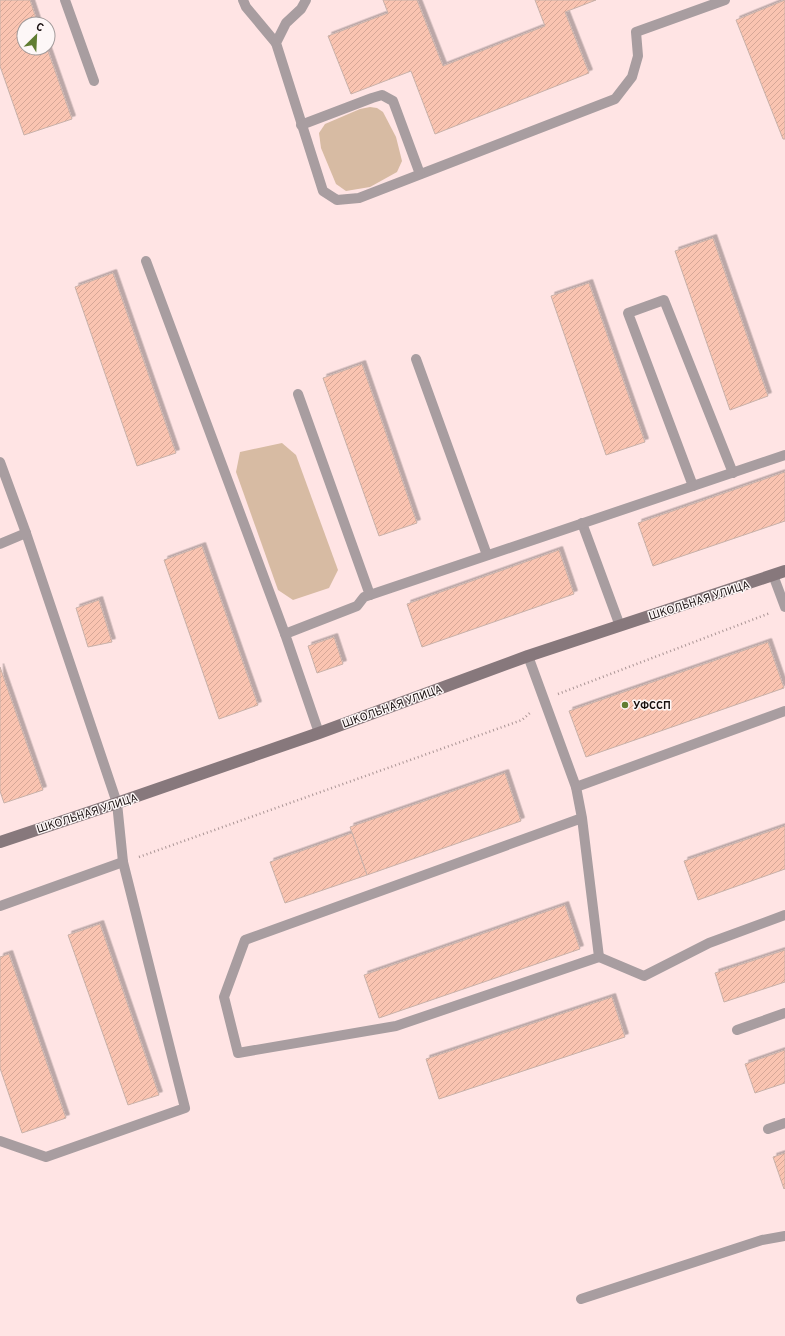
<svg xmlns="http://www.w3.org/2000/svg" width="785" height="1336" viewBox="0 0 785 1336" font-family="Overpass,sans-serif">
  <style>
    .grass { fill: #d7bba3 }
    .building { fill: url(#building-hatch); stroke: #c8b1a9; filter: url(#shadow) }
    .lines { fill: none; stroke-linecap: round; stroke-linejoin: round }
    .path { stroke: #a99494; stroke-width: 2.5; stroke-dasharray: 1 3; stroke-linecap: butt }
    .lane { stroke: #a89da0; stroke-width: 10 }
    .secondary { stroke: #87787c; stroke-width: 12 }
    .poi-dot { fill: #607d32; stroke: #fdf7f7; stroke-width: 1.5 }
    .labels { text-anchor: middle; stroke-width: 3; stroke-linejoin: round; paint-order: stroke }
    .street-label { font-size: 11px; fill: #170e0e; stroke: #fdf7f7 }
    .poi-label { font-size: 11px; font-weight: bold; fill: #170e0e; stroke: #fdf7f7; text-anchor: start }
  </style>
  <defs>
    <pattern id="building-hatch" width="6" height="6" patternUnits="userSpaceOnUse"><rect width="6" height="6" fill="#fac4b1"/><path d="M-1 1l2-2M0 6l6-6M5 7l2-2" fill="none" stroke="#d6a797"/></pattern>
    <filter id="shadow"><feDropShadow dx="3.5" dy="-3.5" stdDeviation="0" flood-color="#0004"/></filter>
  </defs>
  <rect width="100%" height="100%" fill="#ffe4e4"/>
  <g class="grass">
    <polygon points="370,107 377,108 383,112 396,137 402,161 397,172 370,187 346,191 336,184 321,148 319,133 325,124 360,109"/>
    <polygon points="282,443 296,455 338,570 329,588 293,600 278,590 236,472 240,452"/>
  </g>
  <g class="building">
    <polygon points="0,0 30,0 38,24 24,24 24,48 47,48 72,119 24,135 0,66"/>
    <polygon points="383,0 417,0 443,66 545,26 535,0 596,0 565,12 589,73 435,134 411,71 351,94 328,36 388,13"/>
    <polygon points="785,0 785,139 783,139 736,20"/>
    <polygon points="713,238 768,396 730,410 675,251"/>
    <polygon points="113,273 176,453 137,466 75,287"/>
    <polygon points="589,283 645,442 606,455 551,296"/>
    <polygon points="362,364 417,523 379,536 323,378"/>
    <polygon points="785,472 785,521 653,566 638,523"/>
    <polygon points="202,546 258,705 219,719 164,560"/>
    <polygon points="559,550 574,594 422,647 407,604"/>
    <polygon points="99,600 112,642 88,647 76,608"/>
    <polygon points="334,637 343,664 317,673 308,646"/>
    <polygon points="768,642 784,688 586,757 569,711"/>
    <polygon points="0,667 43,790 4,803 0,791"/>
    <polygon points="505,773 521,821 367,875 350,827"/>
    <polygon points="785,826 785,869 698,900 684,861"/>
    <polygon points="352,833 367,875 285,903 270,862"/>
    <polygon points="565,905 580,949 379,1018 364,975"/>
    <polygon points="100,924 159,1095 128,1105 68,935"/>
    <polygon points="785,950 785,982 724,1002 715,973"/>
    <polygon points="9,954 66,1118 22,1133 0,1068 0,957"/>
    <polygon points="612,997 625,1037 439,1099 426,1059"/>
    <polygon points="785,1050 785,1083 755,1093 745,1064"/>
    <polygon points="785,1153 785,1188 784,1189 773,1157"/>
  </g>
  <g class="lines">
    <g class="path">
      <polyline points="558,694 770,613"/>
      <polyline points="139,857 522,720 531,712"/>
    </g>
    <g class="lane">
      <polyline points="65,0 94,81"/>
      <polyline points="243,0 246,7 276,43"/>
      <polyline points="306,0 301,9 286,23 276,43 323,191 337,200 359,198 615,99 632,77 638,56 636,32 725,0"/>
      <polyline points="301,125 372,98 382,95 393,101 420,174"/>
      <polyline points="146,261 285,634"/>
      <polyline points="416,359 487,555"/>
      <polyline points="298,394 370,595"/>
      <polyline points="0,462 26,533 117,803 123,862 185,1108 46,1157 0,1141"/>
      <polyline points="693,486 628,313 664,300 733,473"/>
      <polyline points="582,523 620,626"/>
      <polyline points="0,544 26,533"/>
      <polyline points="773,575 785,607"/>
      <polyline points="528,656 576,787 582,818 245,940 224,997 238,1053 396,1026 599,957 582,818"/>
      <polyline points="319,733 285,634 357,606 364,597 785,455"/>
      <polyline points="576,787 785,711"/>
      <polyline points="0,906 123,862"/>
      <polyline points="599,957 644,976 709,943 785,915"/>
      <polyline points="737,1030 785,1013"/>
      <polyline points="768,1129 785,1123"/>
      <polyline points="581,1299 762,1240 785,1236"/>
    </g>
    <polyline class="secondary" points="0,842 117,803 319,733 528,656 785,571"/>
  </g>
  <circle class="poi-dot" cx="625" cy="705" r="4"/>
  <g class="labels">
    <g class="street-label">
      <text transform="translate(699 600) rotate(-18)" y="4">ШКОЛЬНАЯ УЛИЦА</text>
      <text transform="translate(392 706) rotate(-20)" y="4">ШКОЛЬНАЯ УЛИЦА</text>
      <text transform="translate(87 813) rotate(-18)" y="4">ШКОЛЬНАЯ УЛИЦА</text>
    </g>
    <g class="poi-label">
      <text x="633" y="709">УФССП</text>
    </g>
  </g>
  <g transform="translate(36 36) rotate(24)"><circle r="19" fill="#fdf7f7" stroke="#a19a9a"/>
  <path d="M0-3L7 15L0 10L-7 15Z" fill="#607d32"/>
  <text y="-6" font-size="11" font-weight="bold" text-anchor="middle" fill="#170e0e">С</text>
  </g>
</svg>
